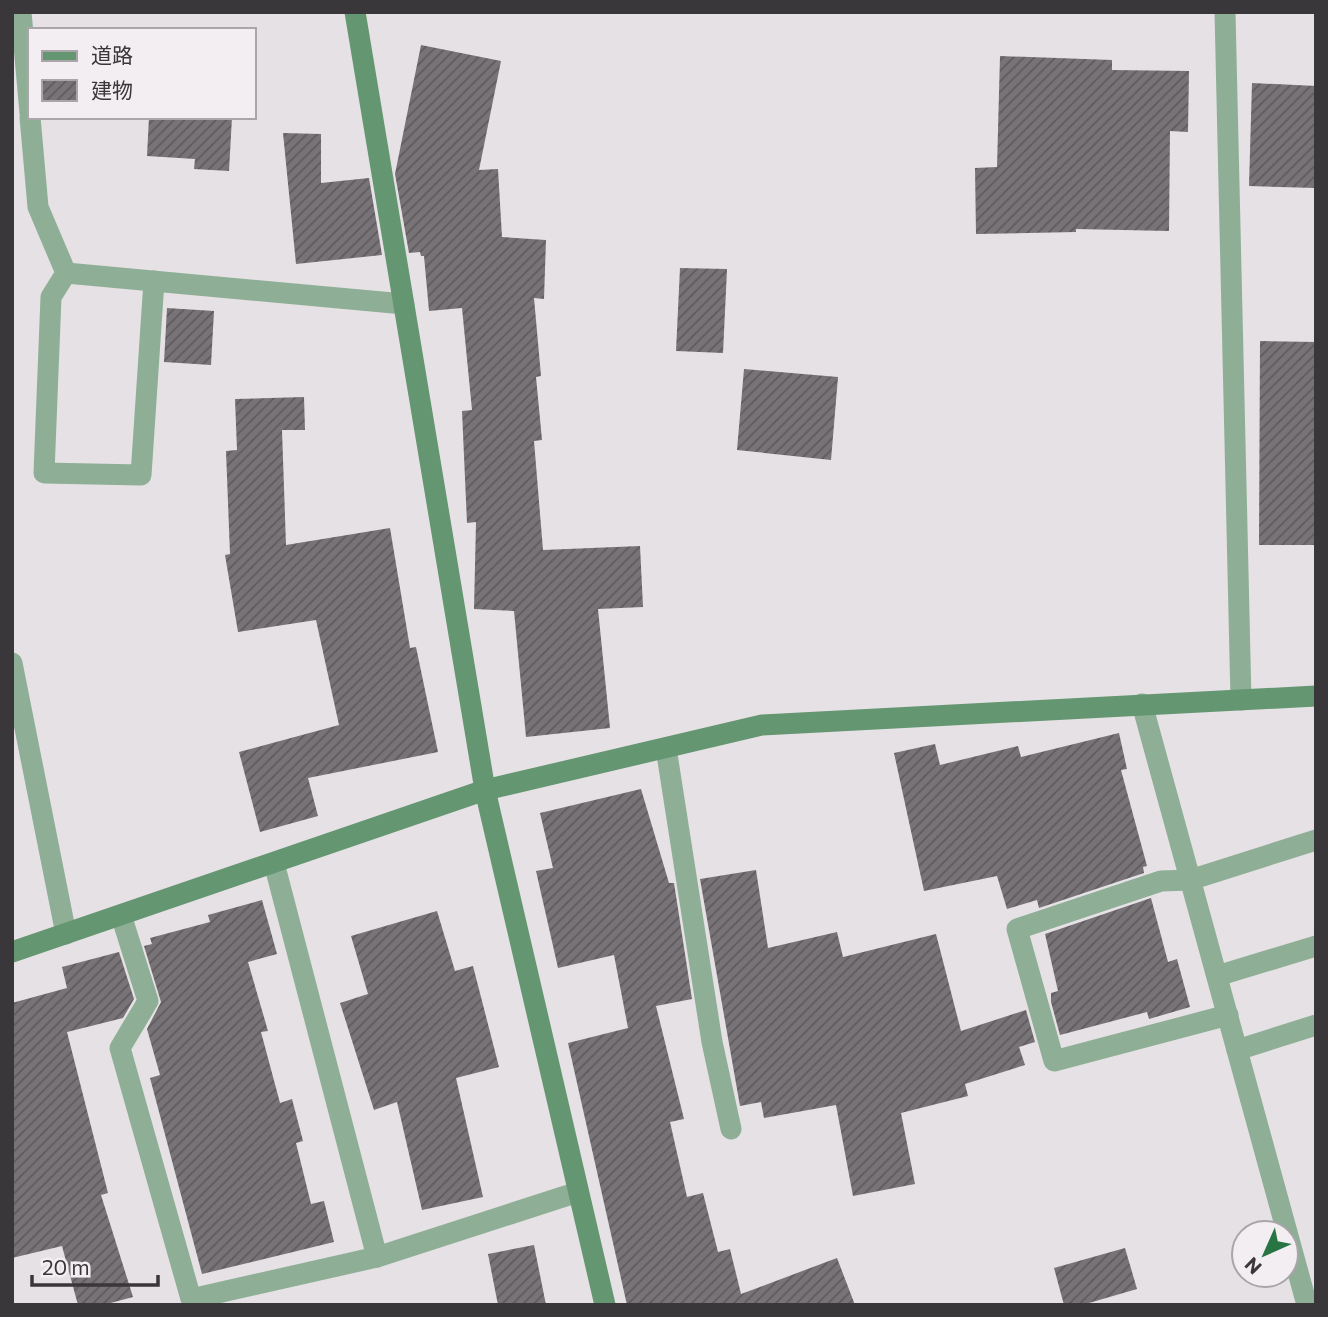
<svg xmlns="http://www.w3.org/2000/svg" width="1328" height="1317" viewBox="0 0 1328 1317" font-family="Commissioner,'Noto Sans JP',sans-serif">
  <style>
    .building { fill: url(#building-hatch) }
    .lines { fill: none; stroke-linecap: round; stroke-linejoin: round }
    .street { stroke: #8eaf96; stroke-width: 21 }
    .secondary { stroke: #649671; stroke-width: 21 }
  </style>
  <defs>
    <pattern id="building-hatch" width="6" height="6" patternUnits="userSpaceOnUse" patternTransform="scale(1.75)"><rect width="6" height="6" fill="#787376"/><path d="M-1 1l2-2M0 6l6-6M5 7l2-2" fill="none" stroke="#5e5a5d"/></pattern>
  </defs>
  <rect width="100%" height="100%" fill="#e6e1e5"/>
  <g class="building">
    <polygon points="421,45 501,61 479,170 498,169 502,237 546,240 544,299 534,298 541,376 536,377 542,440 534,441 543,550 640,546 643,607 598,609 610,728 526,737 514,611 474,609 476,522 467,523 462,411 472,410 462,308 429,311 424,256 421,256 420,252 409,253 395,174"/>
    <polygon points="1000,56 1112,60 1112,70 1189,71 1188,132 1170,131 1169,231 1076,229 1076,232 976,234 975,168 997,167"/>
    <polygon points="1252,83 1316,86 1316,188 1249,186"/>
    <polygon points="149,117 232,117 229,171 194,169 195,159 147,156"/>
    <polygon points="283,133 321,134 321,183 369,178 382,255 296,264"/>
    <polygon points="680,268 727,269 723,353 676,351"/>
    <polygon points="167,308 214,311 211,365 164,362"/>
    <polygon points="1260,341 1316,342 1316,545 1259,545"/>
    <polygon points="744,369 838,377 831,460 737,450"/>
    <polygon points="304,397 305,430 282,430 286,545 390,528 410,648 416,647 438,752 308,778 318,816 260,832 239,752 339,725 316,620 238,632 225,555 230,554 226,451 237,450 235,399"/>
    <polygon points="1119,733 1127,769 1121,770 1147,866 1143,867 1144,873 1039,908 1037,900 1007,909 997,876 924,891 894,753 935,744 940,765 1018,746 1021,757"/>
    <polygon points="641,789 669,883 674,883 692,999 656,1006 684,1119 670,1122 687,1197 703,1193 718,1252 730,1249 741,1294 837,1258 855,1305 627,1305 568,1043 628,1028 614,955 558,968 536,871 553,868 540,813"/>
    <polygon points="756,870 768,948 837,932 843,957 936,934 961,1031 1026,1010 1035,1042 1019,1047 1025,1065 965,1084 968,1096 901,1113 915,1184 853,1196 836,1105 764,1118 761,1102 740,1106 700,879"/>
    <polygon points="1151,898 1168,962 1177,959 1190,1007 1149,1019 1147,1012 1060,1035 1051,1002 1051,993 1058,991 1045,934"/>
    <polygon points="262,900 277,954 248,962 268,1031 261,1032 280,1103 292,1099 303,1141 296,1143 311,1204 324,1201 334,1242 202,1274 150,1078 160,1075 147,1029 161,1002 144,946 152,944 150,938 210,922 208,915"/>
    <polygon points="437,911 455,971 473,966 499,1067 456,1078 483,1197 422,1210 397,1102 374,1110 340,1003 368,994 351,936"/>
    <polygon points="119,952 134,999 123,1018 67,1032 108,1193 101,1195 133,1297 103,1305 78,1305 62,1246 12,1258 12,1003 67,988 62,967"/>
    <polygon points="534,1245 546,1305 498,1305 488,1254"/>
    <polygon points="1125,1248 1137,1289 1082,1305 1064,1305 1054,1268"/>
  </g>
  <g class="lines">
    <g class="street">
      <polyline points="21,12 30,113"/>
      <polyline points="1225,12 1241,700"/>
      <polyline points="30,117 38,207 66,273 51,297 44,473 141,475 154,281"/>
      <polyline points="66,273 404,304"/>
      <polyline points="12,663 66,934"/>
      <polyline points="1142,704 1307,1305"/>
      <polyline points="666,748 712,1042 731,1129"/>
      <polyline points="274,863 377,1257"/>
      <polyline points="121,915 148,1001 120,1048 191,1299 377,1257 578,1192"/>
      <polyline points="1217,976 1316,946"/>
      <polyline points="1228,1015 1054,1061 1017,929 1161,881 1190,880 1316,840"/>
      <polyline points="1237,1050 1316,1025"/>
    </g>
    <g class="secondary">
      <polyline points="355,12 485,790 605,1305"/>
      <polyline points="12,952 485,790 762,725 1316,696"/>
    </g>
  </g>
  <rect width="1328" height="1317" fill="none" stroke="#393739" stroke-width="28"/>
  <rect x="28" y="28" width="228" height="91" fill="#f3eef2" stroke="#a9a5a8" stroke-width="2"/>
  <rect x="42" y="51" width="35" height="10" fill="#649671" stroke="#a9a5a8" stroke-width="2"/>
  <text x="91" y="63" font-size="21" fill="#393739">道路</text>
  <rect x="42" y="80" width="35" height="21" fill="url(#building-hatch)" stroke="#a9a5a8" stroke-width="2"/>
  <text x="91" y="98" font-size="21" fill="#393739">建物</text>
  <g transform="translate(1265 1254) rotate(225)"><circle r="33" fill="#f3eef2" stroke="#a9a5a8" stroke-width="2"/>
  <path d="M0-5L12 26L0 18L-12 26Z" fill="#287442"/>
  <text y="-10" font-size="19" font-weight="bold" text-anchor="middle" fill="#393739">N</text>
  </g>
  <path d="M32 1275v10h126v-10" fill="none" stroke="#393739" stroke-width="3.5"/>
  <text x="42" y="1275" font-size="21" fill="#393739" stroke="#f3eef2" stroke-width="5" paint-order="stroke">20 m</text>
</svg>
